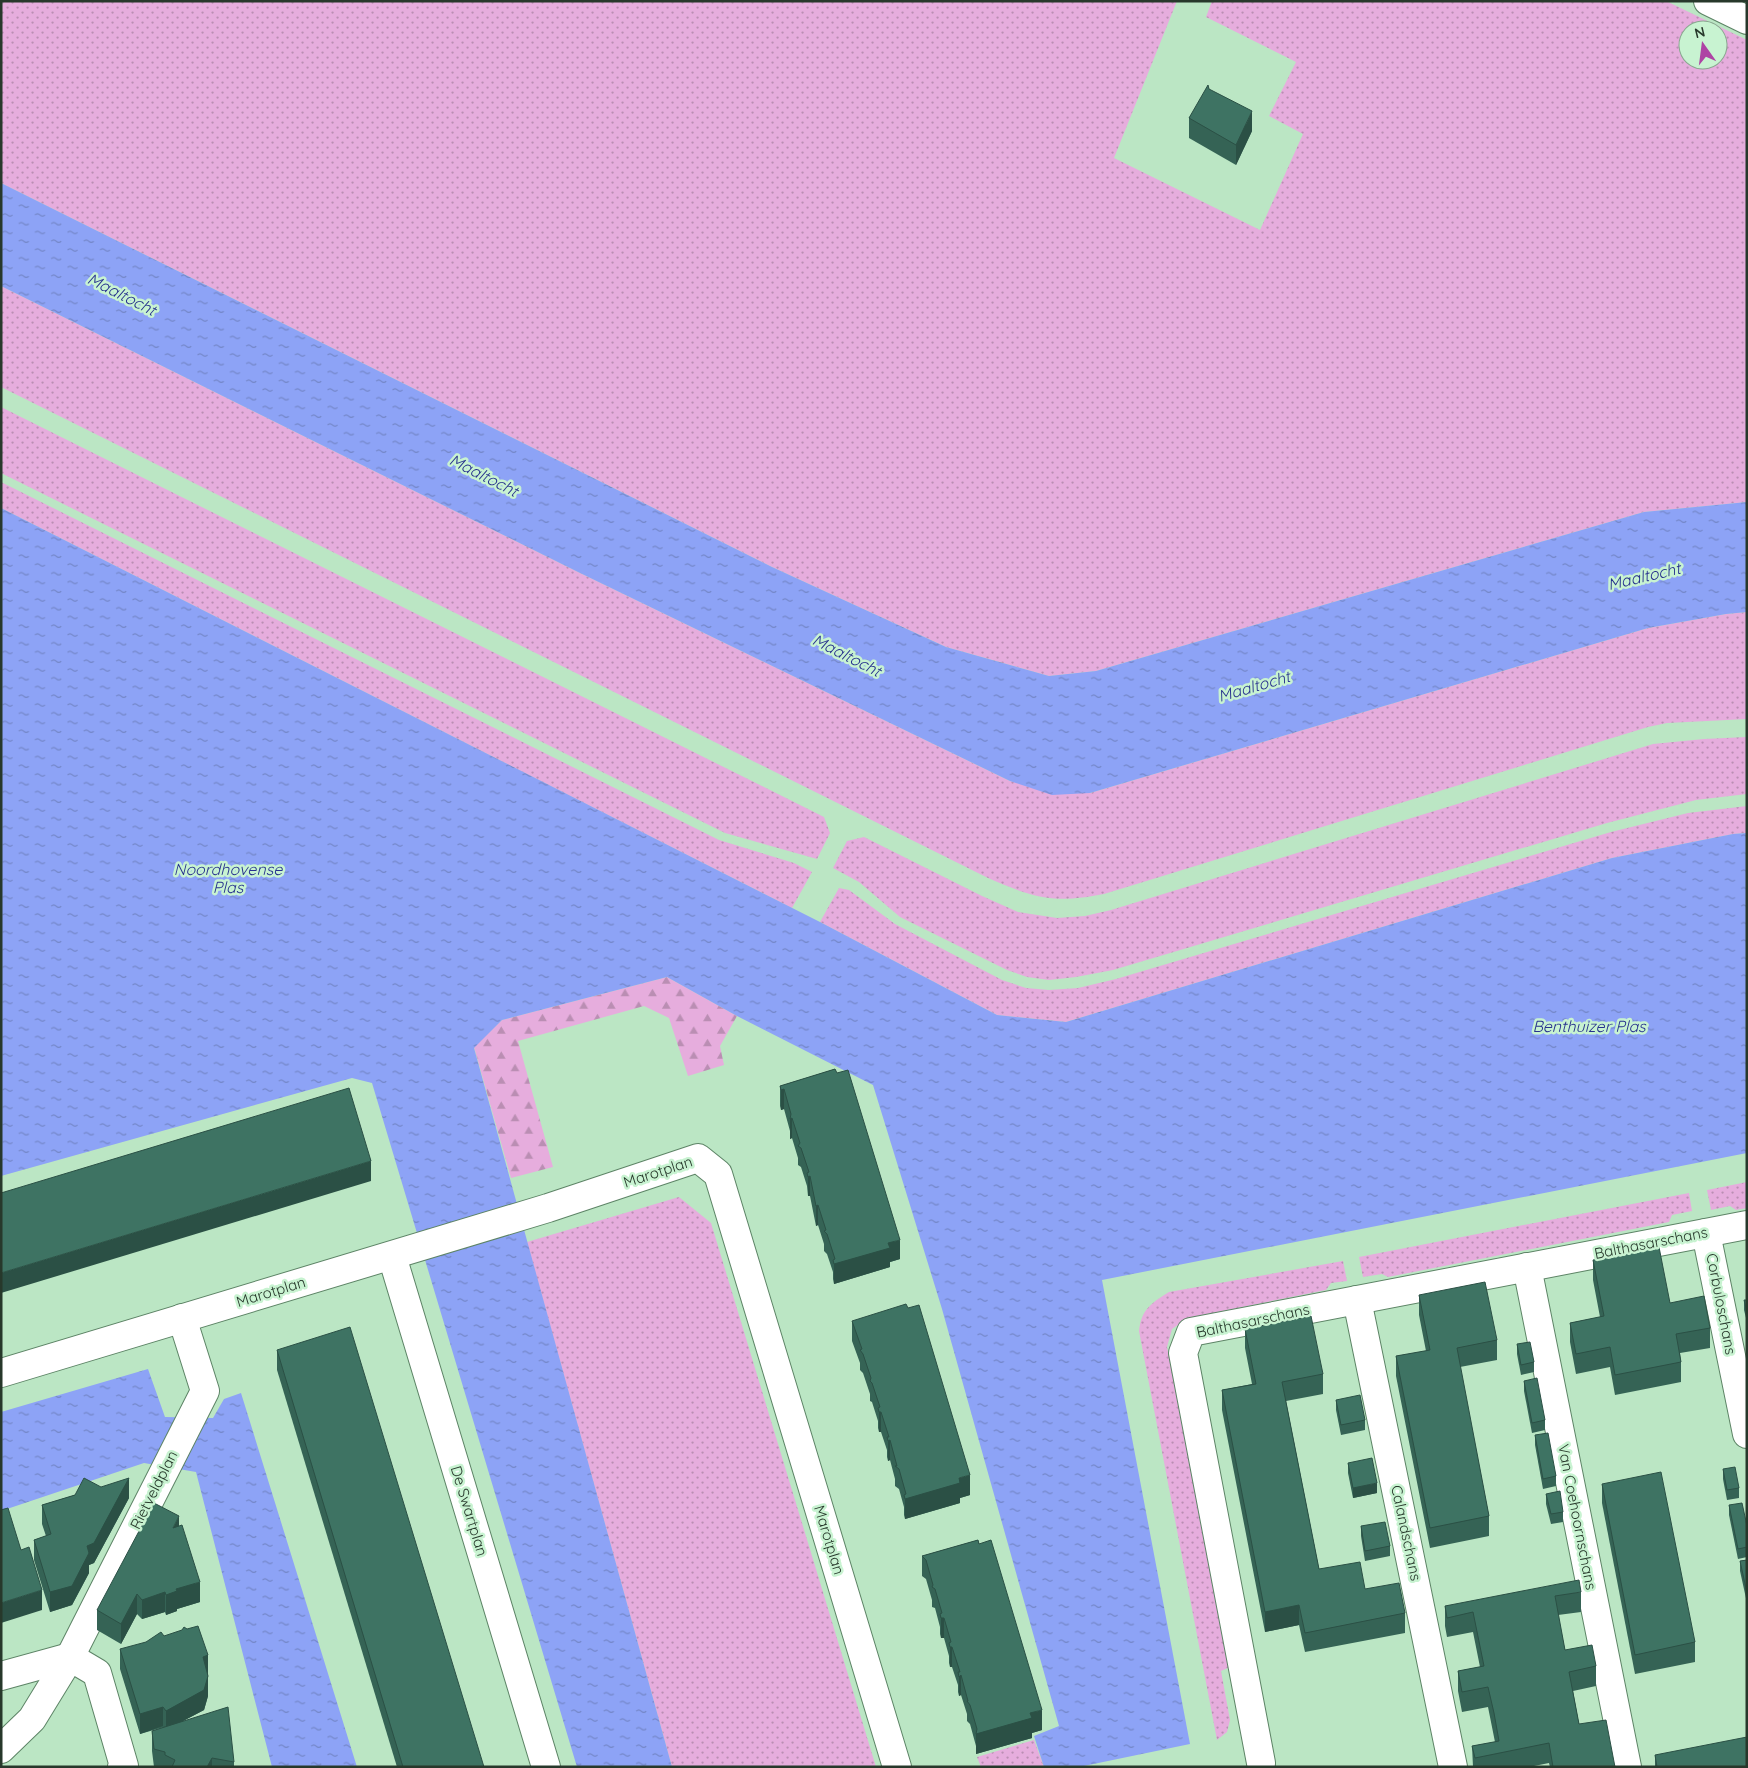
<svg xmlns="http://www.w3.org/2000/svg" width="1748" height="1768" viewBox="0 0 1748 1768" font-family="Quicksand,sans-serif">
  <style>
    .grass { fill: url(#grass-dots); fill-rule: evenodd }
    .forest { fill: url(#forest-firs) }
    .water { fill: url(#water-ripples) }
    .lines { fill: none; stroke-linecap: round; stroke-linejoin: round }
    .minor-casing { stroke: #5d8466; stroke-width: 30 }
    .minor { stroke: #fff; stroke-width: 28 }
    .wall { fill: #356355 }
    .shaded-wall { fill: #2b5045 }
    .building { fill: #3e7363; stroke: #2b5045 }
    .labels { text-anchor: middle; stroke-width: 5; stroke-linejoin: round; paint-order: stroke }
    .street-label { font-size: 15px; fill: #27382b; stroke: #c8f3d1 }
    .water-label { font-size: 16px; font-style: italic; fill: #26308d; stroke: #c8f3d1 }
  </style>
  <defs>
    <pattern id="grass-dots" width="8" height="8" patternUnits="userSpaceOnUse" patternTransform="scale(1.25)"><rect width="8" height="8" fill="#e6addd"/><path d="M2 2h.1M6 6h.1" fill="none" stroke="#ba8eb3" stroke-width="1.8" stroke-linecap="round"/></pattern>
    <pattern id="forest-firs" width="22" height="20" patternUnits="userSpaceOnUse" patternTransform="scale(1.25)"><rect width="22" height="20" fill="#e6addd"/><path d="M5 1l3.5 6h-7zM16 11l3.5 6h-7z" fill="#ba8eb3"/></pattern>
    <pattern id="water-ripples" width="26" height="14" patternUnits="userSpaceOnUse" patternTransform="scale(1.25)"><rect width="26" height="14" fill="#8da3f6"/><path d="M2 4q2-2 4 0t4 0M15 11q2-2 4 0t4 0" fill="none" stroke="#7386c7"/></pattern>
  </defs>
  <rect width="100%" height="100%" fill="#bbe6c4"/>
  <g class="grass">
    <path d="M1 1H1177L1114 158 1260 230 1303 134 1269 116 1296 62 1206 17 1212 1H1666L1747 40V502L1644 512 1096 671 1049 676 946 647 772 567 1 183ZM1688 30H1718V60H1688Z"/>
    <path d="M1 286 578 572 1010 781 1090 793 1648 628 1726 614 1747 612V719L1667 723 1648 727 1104 894C1054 904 1034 898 988 878L1 387Z"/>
    <polygon points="1,407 824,817 830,833 817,859 725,833 1,473"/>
    <polygon points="1,482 719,840 794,863 812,872 792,908 1,508"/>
    <polygon points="1747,737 1747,794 1696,800 1607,823 1113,970 1076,977 1049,980 1027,977 1007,970 900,917 859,882 833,868 847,841 864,837 982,896 1018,912 1057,918 1085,916 1111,910 1653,744 1704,739"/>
    <polygon points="1747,806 1747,833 1733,834 1612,858 1066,1022 997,1015 820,922 839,888 849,890 895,924 1002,980 1026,988 1049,990 1078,988 1116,979 1611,832 1688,813"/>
    <polygon points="1747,1182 1747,1208 1736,1210 1730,1206 1711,1210 1707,1190"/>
    <polygon points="1689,1193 1692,1211 1672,1215 1669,1222 1388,1277 1382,1274 1363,1277 1359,1257"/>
    <polygon points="679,1197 711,1223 876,1767 672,1767 527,1242"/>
    <path d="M1343 1261 1347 1281 1331 1283 1326 1290 1188 1318 1172 1329 1167 1347 1230 1667 1221 1671 1230 1720 1227 1732 1217 1740 1139 1331C1141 1310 1151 1303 1169 1292Z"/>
    <polygon points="1034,1740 1044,1767 981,1767 977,1757"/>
  </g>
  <polygon class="forest" points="667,977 737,1016 720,1046 724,1065 688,1076 669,1018 644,1006 518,1041 553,1167 511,1178 474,1047 502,1020"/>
  <g class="water">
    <polygon points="1,183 772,567 946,647 1049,676 1096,671 1644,512 1747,502 1747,612 1726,614 1648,628 1090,793 1052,795 1010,781 578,572 1,286"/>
    <polygon points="1,508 820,922 997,1015 1066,1022 1612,858 1733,834 1747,833 1747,1153 1102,1280 1190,1744 1079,1767 1044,1767 1034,1736 1059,1726 942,1309 873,1085 737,1016 667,977 502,1020 474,1048 672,1767 577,1767 372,1083 352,1078 1,1176"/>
    <polygon points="148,1369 165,1417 213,1418 224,1399 241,1393 357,1767 272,1767 196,1472 144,1463 1,1511 1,1412"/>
  </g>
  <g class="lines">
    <defs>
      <g id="minor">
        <polyline points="1708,1 1747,20"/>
        <polyline points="1706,1233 1747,1434"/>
        <polyline points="392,1256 546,1767"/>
        <polyline points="1527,1267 1627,1767"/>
        <polyline points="1357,1300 1453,1767"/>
        <polyline points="1,1373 548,1208 698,1158 718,1174 897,1767"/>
        <polyline points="1,1676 70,1657 97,1673 124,1766 122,1767"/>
        <polyline points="1,1749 32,1719 70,1657 205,1391 182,1318"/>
        <polyline points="1261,1763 1183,1353 1191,1332 1747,1225"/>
      </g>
    </defs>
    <use href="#minor" class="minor-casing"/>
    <use href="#minor" class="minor"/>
  </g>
  <g class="wall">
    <polygon points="1209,89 1252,131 1236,165 1189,138 1189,118"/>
    <polygon points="835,1069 900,1259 890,1262 890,1267 834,1284 833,1279 833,1272 827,1254 824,1251 824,1244 818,1225 816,1226 810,1196 808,1196 807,1186 801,1167 798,1165 798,1158 792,1138 790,1139 790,1131 784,1109 781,1110 780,1106 780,1086"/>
    <polygon points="1593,1260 1670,1303 1710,1328 1710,1348 1680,1353 1681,1362 1681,1382 1615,1395 1610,1367 1576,1374 1570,1342 1570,1323 1600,1317 1593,1280"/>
    <polygon points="1419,1295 1497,1340 1497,1360 1460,1367 1489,1516 1489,1536 1430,1548 1396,1376 1396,1356 1426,1351 1419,1315"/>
    <polygon points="1744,1300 1747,1300 1747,1322 1744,1310"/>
    <polygon points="852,1321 970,1495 960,1498 960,1503 905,1519 904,1515 904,1507 899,1489 895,1486 895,1479 890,1460 888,1461 887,1457 887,1450 881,1432 879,1432 878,1428 878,1421 872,1402 870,1401 870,1394 863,1373 860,1370 860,1363 852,1341"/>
    <polygon points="1245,1329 1323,1374 1323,1394 1286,1401 1319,1569 1365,1589 1405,1613 1405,1633 1305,1652 1299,1625 1265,1632 1222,1410 1222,1390 1252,1384 1245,1348"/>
    <polygon points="1517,1344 1534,1362 1534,1372 1521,1375 1517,1354"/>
    <polygon points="277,1350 484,1767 397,1767 277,1370"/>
    <polygon points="1524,1381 1545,1420 1545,1430 1532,1433 1524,1391"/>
    <polygon points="1336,1400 1365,1420 1365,1430 1341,1435 1336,1410"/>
    <polygon points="1535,1435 1556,1476 1556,1486 1543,1489 1535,1445"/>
    <polygon points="1348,1463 1377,1493 1353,1498 1348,1473"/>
    <polygon points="1723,1469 1739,1488 1739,1498 1727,1500 1723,1479"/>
    <polygon points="1602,1484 1695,1642 1695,1662 1635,1674 1602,1503"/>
    <polygon points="101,1487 129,1498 94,1563 89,1565 89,1573 72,1605 50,1612 34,1560 34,1540 46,1536 42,1524 42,1505"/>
    <polygon points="1546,1494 1563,1512 1563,1522 1551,1524 1546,1504"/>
    <polygon points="1729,1505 1747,1526 1747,1557 1738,1559 1729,1515"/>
    <polygon points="179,1526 200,1602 177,1609 177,1611 166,1615 165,1612 142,1619 137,1614 121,1644 97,1630 97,1610"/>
    <polygon points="1361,1526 1390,1546 1390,1556 1365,1561 1361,1536"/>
    <polygon points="978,1540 1042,1730 1032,1733 1032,1738 976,1754 976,1746 970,1724 967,1721 967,1714 961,1695 959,1696 958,1692 958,1685 952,1667 950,1667 949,1663 949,1656 944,1638 941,1638 940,1634 940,1627 935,1608 932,1607 932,1600 926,1579 922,1576 922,1556"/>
    <polygon points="1747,1560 1747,1603 1740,1571 1740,1561"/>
    <polygon points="1581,1592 1581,1612 1558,1615 1565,1650 1596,1666 1596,1686 1573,1691 1579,1724 1615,1767 1550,1767 1549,1763 1529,1767 1473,1767 1472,1746 1495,1742 1488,1707 1462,1712 1458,1691 1458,1671 1480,1667 1473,1632 1447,1637 1445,1626 1445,1606"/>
    <polygon points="120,1649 208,1655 208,1696 204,1710 183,1721 234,1762 234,1767 154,1767 152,1751 152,1731 164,1727 140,1734 120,1669"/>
    <polygon points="1655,1755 1747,1767 1655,1767"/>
  </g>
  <g class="shaded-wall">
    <polygon points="1252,111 1252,131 1236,165 1236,145"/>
    <polygon points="784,1089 784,1109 781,1110 781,1090"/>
    <polygon points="792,1118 792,1138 790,1139 790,1119"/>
    <polygon points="371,1161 371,1181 1,1293 1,1273"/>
    <polygon points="810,1176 810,1196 808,1196 808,1177"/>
    <polygon points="818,1205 818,1225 816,1226 816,1206"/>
    <polygon points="900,1240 900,1259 890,1262 890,1267 834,1284 834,1264 888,1243"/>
    <rect x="879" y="1412" width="2" height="20"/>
    <polygon points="890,1440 890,1460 888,1461 888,1441"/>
    <polygon points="970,1475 970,1495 960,1498 960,1503 905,1519 905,1499 959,1478"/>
    <polygon points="129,1478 129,1498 94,1563 89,1565 89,1573 72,1605 50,1612 50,1592 87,1546"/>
    <polygon points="1377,1483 1377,1493 1353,1498 1353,1488"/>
    <polygon points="179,1516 179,1536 173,1528"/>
    <polygon points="200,1582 200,1602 177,1609 177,1611 166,1615 166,1595 176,1589"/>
    <polygon points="42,1590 42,1610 1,1623 1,1603"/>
    <polygon points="165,1592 165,1612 142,1619 142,1600"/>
    <polygon points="137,1594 137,1614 121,1644 121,1624"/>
    <polygon points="1299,1605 1299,1625 1265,1632 1265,1612"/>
    <rect x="941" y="1618" width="3" height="20"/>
    <rect x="950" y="1647" width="2" height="20"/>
    <polygon points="208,1655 208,1675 203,1657"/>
    <polygon points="961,1675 961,1695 959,1696 959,1677"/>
    <polygon points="208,1676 208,1696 204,1710 166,1730 166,1711"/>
    <polygon points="163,1707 163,1726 140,1734 140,1714"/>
    <polygon points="1042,1710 1042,1730 1032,1733 1032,1738 976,1754 976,1734 1030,1713"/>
    <polygon points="212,1758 212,1767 207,1767"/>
  </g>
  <g class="building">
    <polygon points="1208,85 1209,89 1252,111 1236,145 1189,118"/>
    <polygon points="835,1069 837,1073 848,1070 900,1240 888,1243 890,1248 834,1264 833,1260 835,1259 827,1234 824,1231 826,1230 818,1205 816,1206 810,1176 808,1177 807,1173 809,1172 801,1148 798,1146 800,1143 792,1118 790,1119 791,1114 784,1089 781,1090 780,1086"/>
    <polygon points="349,1088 371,1161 1,1273 1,1193"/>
    <polygon points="1659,1247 1670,1303 1704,1296 1710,1328 1676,1334 1681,1362 1615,1375 1610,1347 1576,1354 1570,1323 1604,1316 1593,1260"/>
    <polygon points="1485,1282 1497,1340 1457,1348 1489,1516 1430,1528 1396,1356 1430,1350 1419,1295"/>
    <polygon points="1744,1300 1747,1300 1747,1312"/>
    <polygon points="906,1304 908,1308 919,1305 970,1475 959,1478 960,1483 905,1499 904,1495 906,1494 899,1469 895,1466 897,1466 890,1440 888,1441 887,1437 889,1437 881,1412 879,1412 878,1408 880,1407 872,1383 870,1381 871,1378 863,1354 860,1350 862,1349 852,1321"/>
    <polygon points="1311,1316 1323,1374 1282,1382 1319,1569 1360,1562 1365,1589 1399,1583 1405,1613 1305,1633 1299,1605 1265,1612 1222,1390 1256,1384 1245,1329"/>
    <polygon points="350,1327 484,1767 403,1767 277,1350"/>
    <polygon points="1530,1342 1534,1362 1521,1365 1517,1344"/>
    <polygon points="1537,1378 1545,1420 1532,1423 1524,1381"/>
    <polygon points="1360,1395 1365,1420 1341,1425 1336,1400"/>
    <polygon points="1548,1433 1556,1476 1543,1479 1535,1435"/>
    <polygon points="1372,1458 1377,1483 1353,1488 1348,1463"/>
    <polygon points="1735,1467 1739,1488 1727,1490 1723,1469"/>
    <polygon points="1661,1472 1695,1642 1635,1655 1602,1484"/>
    <polygon points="84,1478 101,1487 129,1478 94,1543 87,1546 89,1553 72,1586 50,1592 34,1540 51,1534 42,1505 75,1495"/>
    <polygon points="1560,1491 1563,1512 1551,1514 1546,1494"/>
    <polygon points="154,1503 179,1516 173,1528 182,1525 200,1582 176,1589 177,1591 166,1595 165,1592 142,1600 137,1594 121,1624 97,1610"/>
    <polygon points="1742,1503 1747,1526 1747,1547 1738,1549 1729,1505"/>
    <polygon points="8,1508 21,1550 29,1547 42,1590 1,1603 1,1510"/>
    <polygon points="1385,1522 1390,1546 1365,1551 1361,1526"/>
    <polygon points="978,1540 979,1544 991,1540 1042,1710 1030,1713 1032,1718 976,1734 977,1729 970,1705 967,1701 968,1701 961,1675 959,1677 958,1672 960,1672 952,1647 950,1647 949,1643 951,1642 944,1618 941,1618 940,1614 942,1613 935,1589 932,1587 933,1585 926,1560 922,1556"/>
    <polygon points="1747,1560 1747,1593 1740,1561"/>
    <polygon points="1579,1580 1581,1592 1555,1596 1565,1650 1592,1645 1596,1666 1569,1672 1579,1724 1606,1720 1615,1767 1553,1767 1549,1743 1475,1758 1472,1746 1499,1741 1494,1713 1488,1687 1462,1692 1458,1671 1484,1666 1473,1612 1447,1618 1445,1606"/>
    <polygon points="198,1626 208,1655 203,1657 208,1676 204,1690 166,1711 163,1707 140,1714 120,1649 146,1642 161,1632 164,1636 182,1630 184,1627 187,1629"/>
    <polygon points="228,1707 234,1762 212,1758 207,1767 172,1767 175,1760 165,1755 165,1752 154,1749 152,1731"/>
    <polygon points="1747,1737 1747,1767 1657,1767 1655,1755"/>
  </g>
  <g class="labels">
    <g class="street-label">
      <text transform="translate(658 1172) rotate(-18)" y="5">Marotplan</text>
      <text transform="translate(1651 1243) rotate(-11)" y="5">Balthasarschans</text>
      <text transform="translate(271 1292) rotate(-17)" y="5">Marotplan</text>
      <text transform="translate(1721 1304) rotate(79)" y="5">Corbuloschans</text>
      <text transform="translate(1253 1321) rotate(-12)" y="5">Balthasarschans</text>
      <text transform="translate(154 1490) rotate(-63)" y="5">Rietveldplan</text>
      <text transform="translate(469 1511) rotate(73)" y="5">De Swartplan</text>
      <text transform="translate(1577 1517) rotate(79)" y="5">Van Coehoornschans</text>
      <text transform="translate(1406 1533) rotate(78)" y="5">Calandschans</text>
      <text transform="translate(829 1540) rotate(73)" y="5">Marotplan</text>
    </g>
    <g class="water-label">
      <text transform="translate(122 294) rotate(27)" y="6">Maaltocht</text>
      <text transform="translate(484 475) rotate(27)" y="6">Maaltocht</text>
      <text transform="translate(1644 576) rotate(-13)" y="6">Maaltocht</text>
      <text transform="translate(847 655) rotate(27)" y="6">Maaltocht</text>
      <text transform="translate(1254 686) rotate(-16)" y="6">Maaltocht</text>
      <text x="228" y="875">Noordhovense<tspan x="228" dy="18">Plas</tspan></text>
      <text x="1589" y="1032">Benthuizer Plas</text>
    </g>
  </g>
  <rect width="1748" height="1768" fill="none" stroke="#27382b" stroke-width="5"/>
  <g transform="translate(1703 45) rotate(346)"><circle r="24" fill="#c8f3d1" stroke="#88a88f"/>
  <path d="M0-4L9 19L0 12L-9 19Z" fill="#ae43a4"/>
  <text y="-8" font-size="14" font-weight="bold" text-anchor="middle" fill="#27382b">N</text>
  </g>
</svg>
